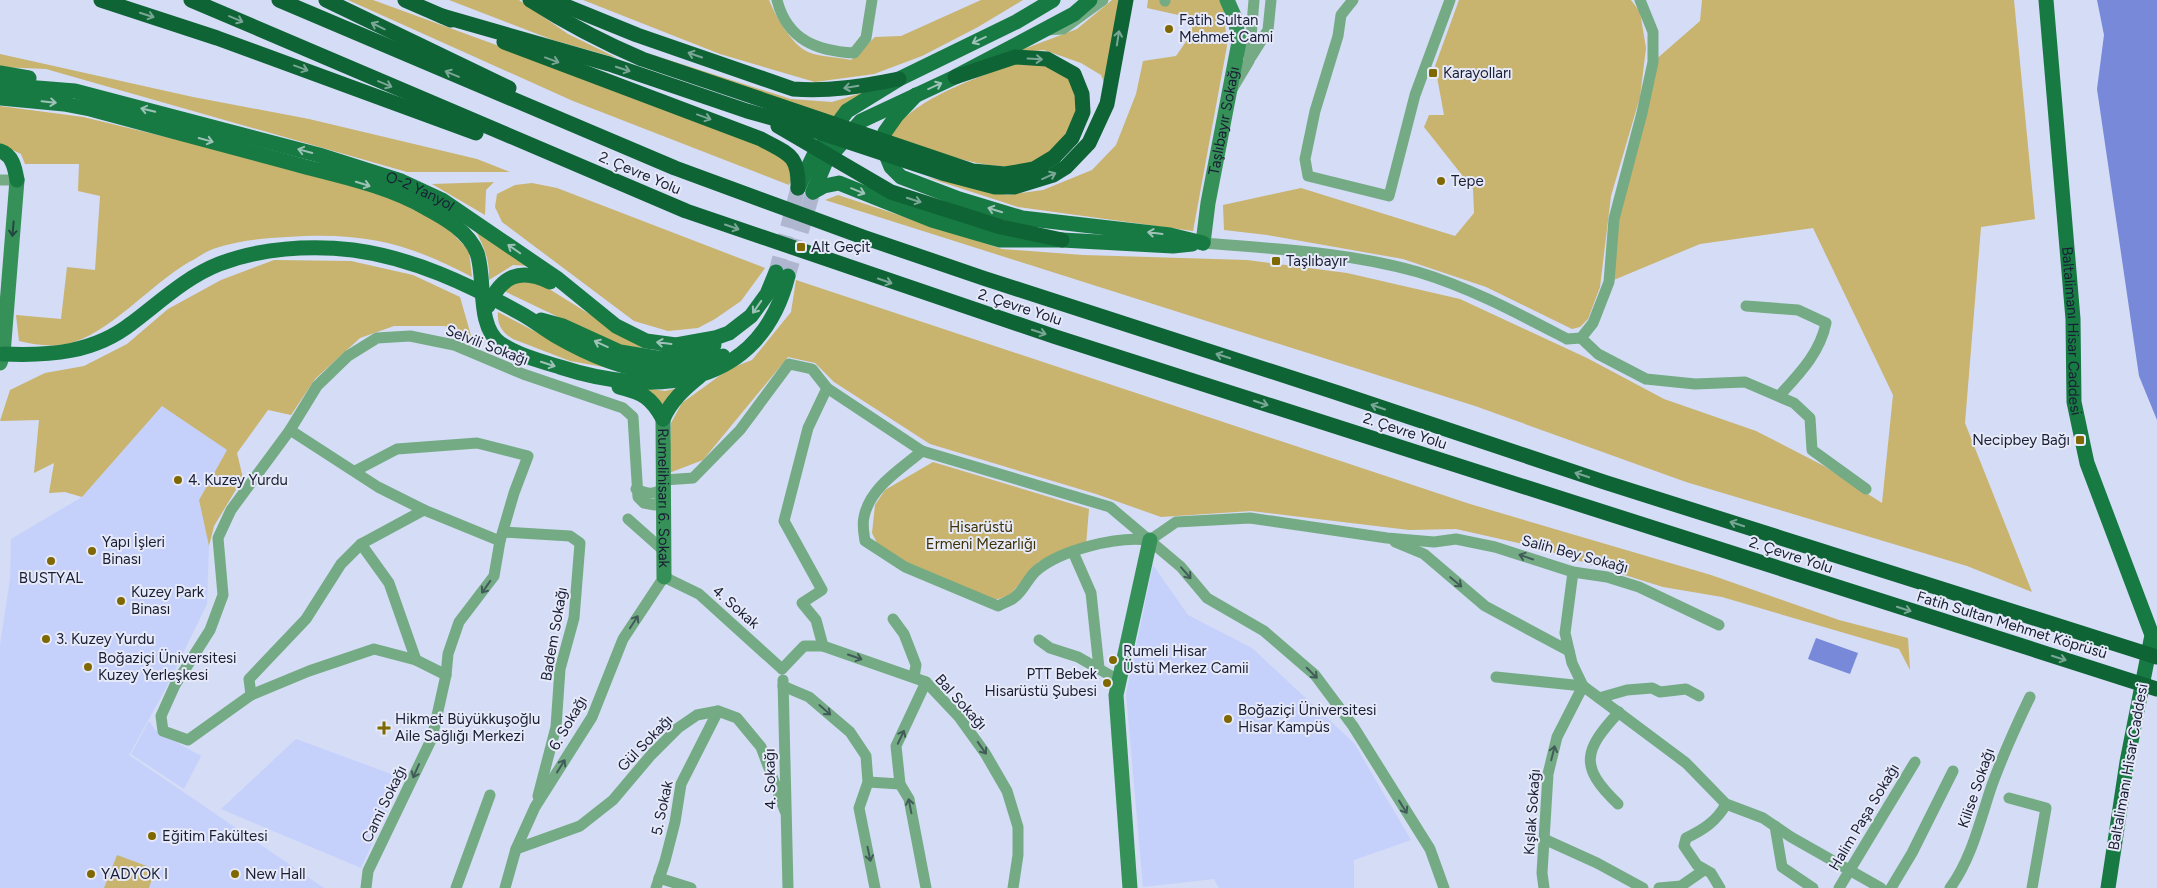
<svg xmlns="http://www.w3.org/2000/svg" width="2157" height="888" viewBox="0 0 2157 888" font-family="Figtree,sans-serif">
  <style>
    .built { fill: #c5d1fb }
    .green { fill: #c8b36f }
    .water { fill: #7789d8 }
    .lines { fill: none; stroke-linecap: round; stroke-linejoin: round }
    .secondary-tunnel { stroke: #afb6cf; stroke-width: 15; stroke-dasharray: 15 8; stroke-linecap: butt }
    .street { stroke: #74ab84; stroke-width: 11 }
    .secondary { stroke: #369158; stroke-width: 15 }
    .primary { stroke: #177a43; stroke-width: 15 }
    .highway { stroke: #0e6435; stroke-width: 15 }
    .oneway { stroke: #7aa696 }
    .oneway2 { stroke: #9ec2b8 }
    .oneway3 { stroke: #234641 }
    .oneway4 { stroke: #425d59 }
    .poi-dot { fill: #806800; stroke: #e6e9f7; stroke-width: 2 }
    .labels { text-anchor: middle; stroke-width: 4; stroke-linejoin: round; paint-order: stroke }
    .poi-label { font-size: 15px; fill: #191e35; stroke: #e6e9f7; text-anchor: start }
    .street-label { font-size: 15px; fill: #191e35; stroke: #e6e9f7 }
    .park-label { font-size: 15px; fill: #3d3105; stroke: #e6e9f7 }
  </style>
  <rect width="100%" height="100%" fill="#d4dcf6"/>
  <g class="built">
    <polygon points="162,406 227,450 199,500 209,546 207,604 165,690 129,755 324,888 0,888 0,645 10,579 11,539 82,497"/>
    <polygon points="1153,565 1188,615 1252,648 1354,743 1411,840 1354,860 1354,888 1219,888 1214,879 1143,887 1126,694"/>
    <polygon points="149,721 156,731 201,756 184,789 131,754"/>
    <polygon points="296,739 402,778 361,868 221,809"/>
  </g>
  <g class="green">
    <polygon points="348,0 373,0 611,87 757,144 789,161 793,175 789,185 573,101"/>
    <polygon points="449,0 519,0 568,34 617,58 553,40"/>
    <path d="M583 0H769C776 17 791 44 808 52 820 57 838 57 851 60L875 37 901 36 981 0H1023L978 27 922 56 874 74 815 82 720 54Z"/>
    <polygon points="1112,0 1121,0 1107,90 1101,75 1081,63 1044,50 1013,53 1077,29"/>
    <polygon points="1148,0 1223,0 1227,46 1193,231 1018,207 926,177 1008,195 1043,190 1092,170 1116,145 1136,94 1143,61 1176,56 1192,33 1192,18 1147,8"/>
    <polygon points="1459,0 1631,0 1640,12 1646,48 1640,97 1611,196 1600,287 1588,319 1580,327 1572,329 1486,287 1403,259 1267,235 1224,230 1223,205 1301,188 1455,236 1474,213 1473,189 1424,127 1429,115 1444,115 1435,66"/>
    <polygon points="1702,0 2014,0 2035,219 1981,227 1965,423 2032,592 1967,566 1686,482 1475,406 825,200 838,195 1002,249 1083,255 1247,260 1347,273 1460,299 1587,358 1664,399 1756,431 1824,466 1882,503 1893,395 1813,228 1700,244 1609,282 1614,219 1653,62 1700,21"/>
    <polygon points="647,53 791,99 832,102 868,91 832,119"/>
    <polygon points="0,54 193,97 309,119 477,159 510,172 407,172 46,69 0,67"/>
    <path d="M1016 63C1026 64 1040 62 1050 65 1068 72 1082 93 1079 114 1076 133 1045 162 1026 165 980 172 933 149 890 136 909 100 979 77 1016 63Z"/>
    <path d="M0 106 83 117 212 148 389 196 444 224 469 251 472 277C406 242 362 232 287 237 263 238 236 241 213 249 205 252 197 258 189 262 151 284 108 335 67 344 51 347 35 345 19 341L16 315 61 319 67 267 95 270 100 196 78 191 79 164H25L21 154 0 144Z"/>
    <polygon points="494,182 486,190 485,215 432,184"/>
    <polygon points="532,183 557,188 765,268 741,301 715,319 698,328 668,331 634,321 502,222 495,207 497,194 515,185"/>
    <path d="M474 228 530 266 513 265 489 280C490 260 484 246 474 228Z"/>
    <polygon points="274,260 351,261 413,275 460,297 474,346 445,326 394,326 360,338 315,379 291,415 268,410 237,453 243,478 214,526 209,546 199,500 227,450 162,406 82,497 65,492 49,493 54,463 34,473 39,420 0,421 10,390 45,373 84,366 127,344 168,309 221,280"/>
    <polygon points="526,280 541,284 644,348 617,345 504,291 514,283"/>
    <polygon points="796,280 1470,504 1711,575 1839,620 1908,638 1910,670 1899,649 1722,597 1663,587 1532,546 1456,529 1409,530 1251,511 1161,517 1096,494 930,444 834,382 815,363 788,357 703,460 669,473 671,423 682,403 729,369 752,360 791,312"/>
    <path d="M498 312 591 361 626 371 570 361 513 339C502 332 497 325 498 312Z"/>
    <polygon points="682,387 665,407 651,392 643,388 665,391"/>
    <polygon points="933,462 1089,509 1086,545 1063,551 1038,562 1010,595 995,600 898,559 879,547 872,533 875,505 885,490"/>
    <polygon points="117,855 152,868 154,873 149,888 104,888"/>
  </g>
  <g class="water">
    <polygon points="2097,0 2157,0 2157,420 2139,376 2097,89 2104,35"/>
    <polygon points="1816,638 1858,653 1850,674 1808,659"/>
  </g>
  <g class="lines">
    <g class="secondary-tunnel">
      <polyline points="776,272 798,188"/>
      <polyline points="788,276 813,192"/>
    </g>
    <g class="street">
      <path d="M777 0C787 40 817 51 854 53L866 38 872 0"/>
      <polyline points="1353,0 1341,15 1338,36 1315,111 1305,159 1308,176 1389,196 1415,95 1450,0"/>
      <polyline points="1165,1 1165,0"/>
      <polyline points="1046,30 1063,29 1103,0"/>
      <polyline points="1251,57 1268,30 1271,0"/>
      <polyline points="1231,91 1249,61 1254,0"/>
      <polyline points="0,180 17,180"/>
      <path d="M1203 243C1275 249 1348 252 1418 272 1471 288 1519 314 1567 339L1581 338 1593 323 1609 282 1614 219 1642 113 1653 62V32L1640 0"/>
      <path d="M1746 306 1798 310 1826 323C1820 353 1799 374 1779 396"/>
      <polyline points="1581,338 1598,354 1646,379 1695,384 1745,382 1794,403 1810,418 1812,450 1866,489"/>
      <polyline points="290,430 231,510 218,538 223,595 210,630 175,685 161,716 163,731 188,740 251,695 309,671 374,649 416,660 446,675"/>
      <path d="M922 451C900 470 870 487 864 517 862 525 864 534 865 541L905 567 998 606C1003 603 1010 601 1015 597 1024 590 1028 578 1036 571 1060 550 1117 536 1148 540"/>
      <polyline points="355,471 397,449 477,443 528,456 514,493 500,541 494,576 459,622 448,654 446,675 432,738 368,871 366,888"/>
      <polyline points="664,480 693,478 740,430 789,364 812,369 827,388 922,451 1110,507 1181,567 1207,598 1264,631 1315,675 1353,726 1430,849 1444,888"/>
      <path d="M636 489C647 494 655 496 664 487"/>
      <polyline points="628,519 664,551"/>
      <polyline points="503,532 570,536 580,543 574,618 560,669 556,727 538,796"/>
      <polyline points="1150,540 1176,522 1250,518 1387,538 1434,542 1456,539 1495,547 1573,572 1607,577 1639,587 1719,625"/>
      <polyline points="500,541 424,510 378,487 290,430 317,386 348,356 377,338 410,336 454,345 523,374 623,408 633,417 638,497 644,503 655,505 664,498"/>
      <polyline points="1395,542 1424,554 1485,606 1569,651"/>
      <polyline points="361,544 389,583 416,660"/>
      <polyline points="1073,552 1091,593 1099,668"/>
      <polyline points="1573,572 1565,633 1572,663 1583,686 1686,763 1726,804 1763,818 1791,837 1881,888"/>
      <polyline points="893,619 904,634 916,665 914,677"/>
      <polyline points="1039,640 1050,648 1078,657 1120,681"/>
      <polyline points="823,646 816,620 802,603 822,590 784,521 808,428 827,388"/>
      <polyline points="782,669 804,646 823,646 926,682 959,717 985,753 1007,791 1018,827 1018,855 1013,888"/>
      <polyline points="1496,677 1583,686"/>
      <polyline points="783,680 788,888"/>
      <polyline points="783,686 809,697 850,732 866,756 868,782 859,808 875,888"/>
      <polyline points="251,695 249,679 306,619 341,564 361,544 424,510"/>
      <polyline points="1599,698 1627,690 1652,688 1660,692 1686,689 1699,696"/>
      <polyline points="868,782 900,784"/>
      <polyline points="2009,798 2046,808 2032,888"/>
      <path d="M1618 804C1578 766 1584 750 1619 712"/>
      <polyline points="1775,826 1782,867 1813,888"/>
      <polyline points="1544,839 1597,863 1643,888"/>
      <polyline points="516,849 580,826 613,800 651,755 678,728 697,715 718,711 737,718 761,747 785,811"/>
      <polyline points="659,878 691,888"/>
      <polyline points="456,888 490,795"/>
      <polyline points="505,888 516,849 535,807 592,717 623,639 664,577 699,594 782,669"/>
      <polyline points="656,888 665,861 675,822 681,784 718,711"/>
      <polyline points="926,888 909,799 900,784 896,746 926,682"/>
      <polyline points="1544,888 1542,873 1548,774 1557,737 1583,686"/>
      <polyline points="1659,888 1681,886 1704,870"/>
      <path d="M1720 888 1711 873 1697 865 1684 846 1686 838C1703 830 1717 821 1726 804"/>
      <polyline points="1839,888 1915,762"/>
      <polyline points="1891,888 1912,853 1953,771"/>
      <path d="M1950 888C1972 858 1980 820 1992 785 2003 755 2016 726 2030 697"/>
    </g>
    <g class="secondary">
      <path id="s1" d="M1203 243 1208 203 1239 42 1235 18 1227 0"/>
      <polyline points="0,363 3,354 17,180"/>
      <path id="s2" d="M663 419 664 577"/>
      <polyline points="1130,888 1116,695 1150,540"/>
    </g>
    <g class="primary">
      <path id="s3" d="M2046 0 2073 319 2074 402 2087 463 2152 635 2127 762 2108 888"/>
      <polyline points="0,73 29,78"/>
      <path id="s4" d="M0 85 75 91 319 155 401 181 442 200 558 279 616 326 646 341 676 345 715 338 729 333 751 316 767 294 776 272"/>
      <polyline points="916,95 897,115 885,132 882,145 891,167 901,177 959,199 1022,218 1170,235 1203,243"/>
      <path d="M0 98 64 104 90 109C158 127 227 146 295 164 338 176 387 185 426 208 445 218 469 232 477 253 486 278 476 326 500 343 517 355 540 361 560 367 655 398 760 388 788 276"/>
      <path d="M0 151C13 155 15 169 17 180"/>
      <polyline points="798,188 813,157 847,111 899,79 1016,22 1053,0"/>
      <polyline points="813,192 824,186 839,183 932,220 1000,240 1062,240 1173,246 1192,244"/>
      <polyline points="813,192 826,161 861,121 955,77 1074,14 1090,0"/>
      <path d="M488 306C501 276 520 267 550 282"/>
      <polyline points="541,320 563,326 620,352 657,358 685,356 714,345"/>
      <path d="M3 354C49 356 94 353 132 323 160 302 186 277 219 264 260 248 310 245 353 250 413 258 468 284 520 313 533 320 544 329 556 336 584 352 619 368 651 371 671 373 704 363 723 356"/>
      <path d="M619 387C643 393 651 397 663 419"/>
      <path d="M663 419C671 401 684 389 699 377"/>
    </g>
    <g class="highway">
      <polyline points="101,0 217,38 476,133"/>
      <polyline points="191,0 686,211 1056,337 2157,689"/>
      <polyline points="279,0 675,168 863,237 983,278 1338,393 1604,482 2157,657"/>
      <polyline points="326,0 509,88"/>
      <polyline points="405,0 451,20"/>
      <path d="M530 0C566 23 602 42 642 59L973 171 1005 174 1034 169 1054 157 1072 138 1083 112 1082 94 1074 74 1047 59 1015 57 955 77"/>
      <path d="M551 0 637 35 793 89C829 92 863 86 899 79"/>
      <polyline points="442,16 609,64 747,111 794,124 942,173 995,187 1014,187 1053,175 1066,167 1089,143 1107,104 1126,0"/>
      <path d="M504 42 761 139C788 154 799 154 798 188"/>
      <polyline points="778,126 891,192 1001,227 1062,240"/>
    </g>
  </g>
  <defs><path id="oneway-shaft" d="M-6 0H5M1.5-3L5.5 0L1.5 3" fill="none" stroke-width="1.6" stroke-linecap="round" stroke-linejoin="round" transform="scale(1.25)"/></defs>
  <g class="oneway">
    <use href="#oneway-shaft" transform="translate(147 15) rotate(18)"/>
    <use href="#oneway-shaft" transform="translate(236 19) rotate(23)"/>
    <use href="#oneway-shaft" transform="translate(378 26) rotate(-154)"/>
    <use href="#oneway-shaft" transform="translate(1118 38) rotate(-81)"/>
    <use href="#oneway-shaft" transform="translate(695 55) rotate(-161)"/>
    <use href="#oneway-shaft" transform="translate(1035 59) rotate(3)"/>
    <use href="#oneway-shaft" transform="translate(552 60) rotate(20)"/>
    <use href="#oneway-shaft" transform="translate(301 68) rotate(20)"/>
    <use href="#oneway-shaft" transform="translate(623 69) rotate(18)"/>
    <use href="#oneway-shaft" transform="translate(452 74) rotate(-157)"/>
    <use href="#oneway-shaft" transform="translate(385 84) rotate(23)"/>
    <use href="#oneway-shaft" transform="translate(851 87) rotate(171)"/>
    <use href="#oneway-shaft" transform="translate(704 117) rotate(20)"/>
    <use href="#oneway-shaft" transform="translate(1049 176) rotate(-24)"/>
    <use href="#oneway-shaft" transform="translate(914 200) rotate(18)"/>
    <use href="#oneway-shaft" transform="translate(732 227) rotate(19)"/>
    <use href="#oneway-shaft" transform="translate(885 281) rotate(19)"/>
    <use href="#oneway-shaft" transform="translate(1039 332) rotate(18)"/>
    <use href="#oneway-shaft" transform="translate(1223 356) rotate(-162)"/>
    <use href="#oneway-shaft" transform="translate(1261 403) rotate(18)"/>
    <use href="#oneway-shaft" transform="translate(1378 407) rotate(-161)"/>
    <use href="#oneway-shaft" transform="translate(1582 475) rotate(-162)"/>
    <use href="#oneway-shaft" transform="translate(1737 524) rotate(-162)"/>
    <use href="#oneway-shaft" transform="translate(1904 609) rotate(18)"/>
    <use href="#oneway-shaft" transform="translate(2059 658) rotate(18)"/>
  </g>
  <g class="oneway2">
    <use href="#oneway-shaft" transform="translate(979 40) rotate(155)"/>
    <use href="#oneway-shaft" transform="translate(935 86) rotate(-24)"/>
    <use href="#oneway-shaft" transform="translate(49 102) rotate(6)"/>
    <use href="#oneway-shaft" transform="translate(148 110) rotate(-166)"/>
    <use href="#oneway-shaft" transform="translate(206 140) rotate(15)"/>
    <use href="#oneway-shaft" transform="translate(305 151) rotate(-165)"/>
    <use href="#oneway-shaft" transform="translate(363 184) rotate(17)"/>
    <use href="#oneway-shaft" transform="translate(858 191) rotate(22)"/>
    <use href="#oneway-shaft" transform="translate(995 210) rotate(-163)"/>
    <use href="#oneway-shaft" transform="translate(1155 233) rotate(-173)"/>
    <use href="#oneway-shaft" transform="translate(514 249) rotate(-145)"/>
    <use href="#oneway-shaft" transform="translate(757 307) rotate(125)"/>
    <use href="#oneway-shaft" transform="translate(664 343) rotate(-173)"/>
    <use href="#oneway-shaft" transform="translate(601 344) rotate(-155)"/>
    <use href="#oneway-shaft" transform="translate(548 364) rotate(18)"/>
  </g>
  <use class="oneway3" href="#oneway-shaft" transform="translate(13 229) rotate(95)"/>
  <g class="oneway4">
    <use href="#oneway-shaft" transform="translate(1526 557) rotate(-161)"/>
    <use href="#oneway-shaft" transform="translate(1186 573) rotate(49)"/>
    <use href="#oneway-shaft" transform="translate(1456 582) rotate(40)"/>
    <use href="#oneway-shaft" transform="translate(486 587) rotate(125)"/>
    <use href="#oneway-shaft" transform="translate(634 622) rotate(-57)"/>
    <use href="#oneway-shaft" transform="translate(855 657) rotate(19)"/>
    <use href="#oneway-shaft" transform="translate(1312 673) rotate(45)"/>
    <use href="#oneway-shaft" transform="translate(825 710) rotate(41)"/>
    <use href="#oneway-shaft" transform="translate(901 737) rotate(-65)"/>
    <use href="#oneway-shaft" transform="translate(982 748) rotate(55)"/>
    <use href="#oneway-shaft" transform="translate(1553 753) rotate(-76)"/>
    <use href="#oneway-shaft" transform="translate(561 766) rotate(-58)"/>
    <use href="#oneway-shaft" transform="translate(416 771) rotate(114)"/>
    <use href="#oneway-shaft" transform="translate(910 806) rotate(-101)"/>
    <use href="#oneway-shaft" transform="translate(1403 807) rotate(58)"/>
    <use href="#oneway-shaft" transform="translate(869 854) rotate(78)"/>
  </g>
  <g class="poi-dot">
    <circle cx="1169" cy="29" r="5"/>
    <rect x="1428" y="68" width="10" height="10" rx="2.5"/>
    <circle cx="1441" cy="181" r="5"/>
    <rect x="796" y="242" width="10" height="10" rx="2.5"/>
    <rect x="1271" y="256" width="10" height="10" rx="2.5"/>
    <rect x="2075" y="435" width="10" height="10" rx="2.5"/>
    <circle cx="178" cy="480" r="5"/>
    <circle cx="92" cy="551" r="5"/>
    <circle cx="51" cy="561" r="5"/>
    <circle cx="121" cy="601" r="5"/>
    <circle cx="46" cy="639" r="5"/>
    <circle cx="1113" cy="660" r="5"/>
    <circle cx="88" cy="667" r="5"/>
    <circle cx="1107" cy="683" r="5"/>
    <circle cx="1228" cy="719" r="5"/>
    <path d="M381.5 720.5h5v5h5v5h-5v5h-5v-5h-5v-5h5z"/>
    <circle cx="152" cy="836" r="5"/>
    <circle cx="91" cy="874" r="5"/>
    <circle cx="235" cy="874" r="5"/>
  </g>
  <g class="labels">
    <g class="poi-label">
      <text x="1179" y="25">Fatih Sultan<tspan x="1179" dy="17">Mehmet Cami</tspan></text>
      <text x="1443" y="78">Karayolları</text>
      <text x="1451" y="186">Tepe</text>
      <text x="811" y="252">Alt Geçit</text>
      <text x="1286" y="266">Taşlıbayır</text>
      <text x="2070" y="445" text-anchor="end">Necipbey Bağı</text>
      <text x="188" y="485">4. Kuzey Yurdu</text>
      <text x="102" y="547">Yapı İşleri<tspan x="102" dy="17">Binası</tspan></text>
      <text x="51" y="583" text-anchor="middle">BUSTYAL</text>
      <text x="131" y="597">Kuzey Park<tspan x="131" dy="17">Binası</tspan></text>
      <text x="56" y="644">3. Kuzey Yurdu</text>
      <text x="1123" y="656">Rumeli Hisar<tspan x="1123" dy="17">Üstü Merkez Camii</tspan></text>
      <text x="98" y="663">Boğaziçi Üniversitesi<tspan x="98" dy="17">Kuzey Yerleşkesi</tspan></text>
      <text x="1097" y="679" text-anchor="end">PTT Bebek<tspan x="1097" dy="17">Hisarüstü Şubesi</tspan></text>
      <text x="1238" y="715">Boğaziçi Üniversitesi<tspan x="1238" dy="17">Hisar Kampüs</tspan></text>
      <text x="395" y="724">Hikmet Büyükkuşoğlu<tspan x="395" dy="17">Aile Sağlığı Merkezi</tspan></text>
      <text x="162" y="841">Eğitim Fakültesi</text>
      <text x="101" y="879">YADYOK I</text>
      <text x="245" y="879">New Hall</text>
    </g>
    <g class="street-label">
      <text dy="5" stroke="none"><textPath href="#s1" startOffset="124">Taşlıbayır Sokağı</textPath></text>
      <text transform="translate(640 173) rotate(23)" y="5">2. Çevre Yolu</text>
      <text dy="5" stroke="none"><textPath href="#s4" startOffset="435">O-2 Yanyol</textPath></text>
      <text transform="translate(1020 307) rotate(18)" y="5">2. Çevre Yolu</text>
      <text dy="5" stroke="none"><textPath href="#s3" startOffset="332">Baltalimanı Hisar Caddesi</textPath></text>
      <text transform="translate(487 345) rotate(21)" y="5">Selvili Sokağı</text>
      <text transform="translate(1405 431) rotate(18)" y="5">2. Çevre Yolu</text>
      <text dy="5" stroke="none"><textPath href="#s2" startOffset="79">Rumelihisarı 6. Sokak</textPath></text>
      <text transform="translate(1575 554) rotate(15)" y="5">Salih Bey Sokağı</text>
      <text transform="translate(1791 555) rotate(18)" y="5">2. Çevre Yolu</text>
      <text transform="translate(736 607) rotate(41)" y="5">4. Sokak</text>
      <text transform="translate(2012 625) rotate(17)" y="5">Fatih Sultan Mehmet Köprüsü</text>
      <text transform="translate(554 634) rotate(-80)" y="5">Badem Sokağı</text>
      <text transform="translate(961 702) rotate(48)" y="5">Bal Sokağı</text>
      <text transform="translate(568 723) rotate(-60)" y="5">6. Sokağı</text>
      <text transform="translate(645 743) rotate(-46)" y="5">Gül Sokağı</text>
      <text transform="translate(2128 767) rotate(-80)" y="5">Baltalimanı Hisar Caddesi</text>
      <text transform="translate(770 779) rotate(-91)" y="5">4. Sokağı</text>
      <text transform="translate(1976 788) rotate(-71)" y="5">Kilise Sokağı</text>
      <text transform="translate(384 804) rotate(-64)" y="5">Cami Sokağı</text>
      <text transform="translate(662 808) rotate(-78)" y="5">5. Sokak</text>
      <text transform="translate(1532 812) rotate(-86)" y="5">Kışlak Sokağı</text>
      <text transform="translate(1864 817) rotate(-59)" y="5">Halim Paşa Sokağı</text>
    </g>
    <g class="park-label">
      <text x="981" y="532">Hisarüstü<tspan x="981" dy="17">Ermeni Mezarlığı</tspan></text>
    </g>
  </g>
</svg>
